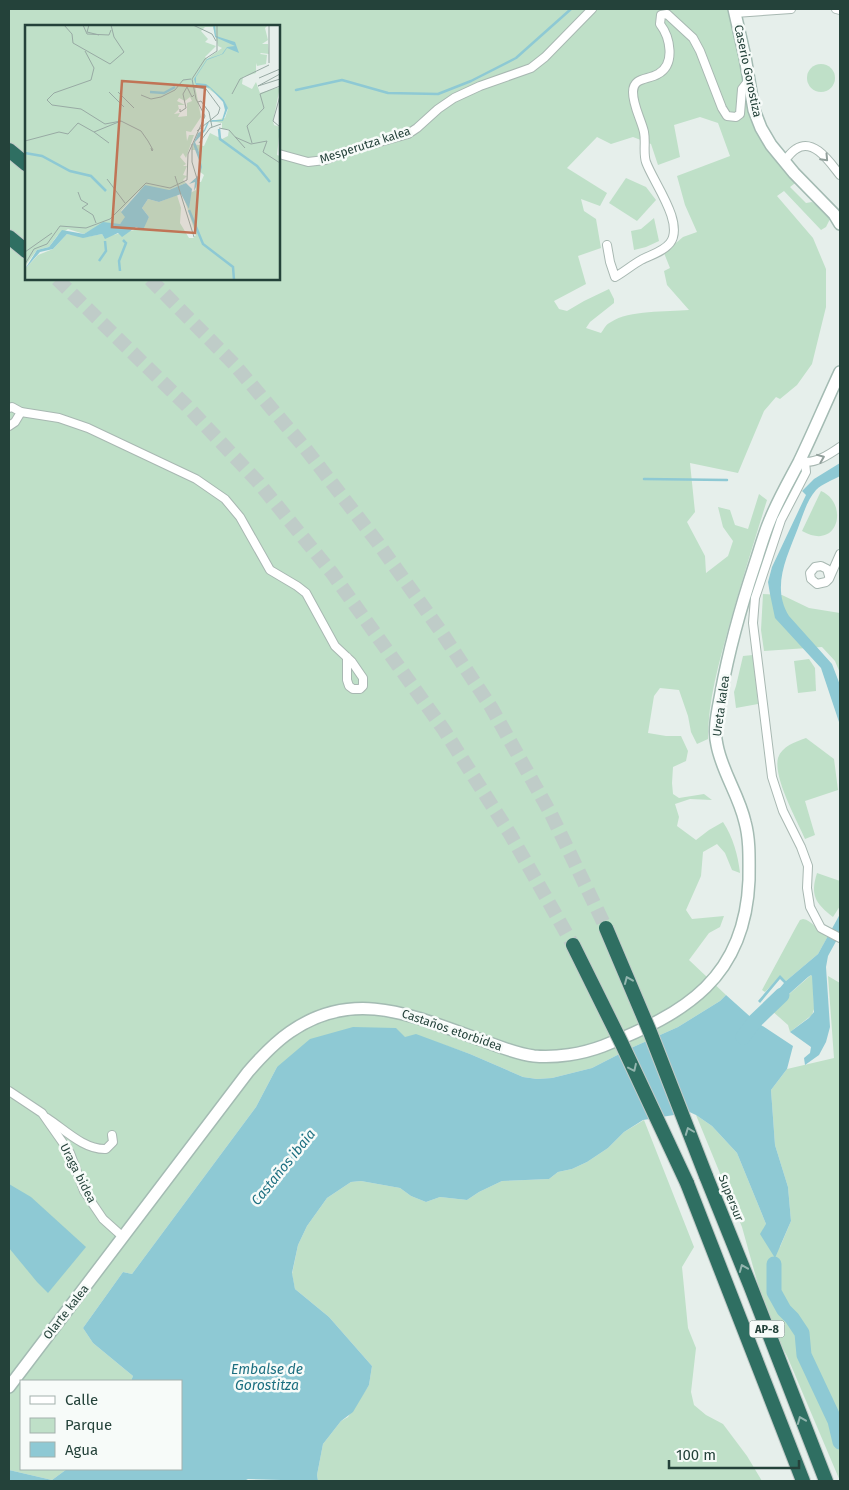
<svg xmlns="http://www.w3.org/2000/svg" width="849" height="1490" viewBox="0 0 849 1490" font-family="'Fira Sans',sans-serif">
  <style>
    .green { fill: #bfe0c8; fill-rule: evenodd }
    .water { fill: #8ec9d4 }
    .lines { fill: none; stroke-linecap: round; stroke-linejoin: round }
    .stream { stroke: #8ec9d4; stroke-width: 2.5 }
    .river { stroke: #8ec9d4; stroke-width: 15 }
    .highway-tunnel { stroke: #bfccc8; stroke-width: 14; stroke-dasharray: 14 7; stroke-linecap: butt }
    .street-casing { stroke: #a8b8b2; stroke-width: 10 }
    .secondary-casing { stroke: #a4bbb3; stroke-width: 14 }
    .highway-casing { stroke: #c2cac8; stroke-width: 16 }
    .street { stroke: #fff; stroke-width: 8 }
    .secondary { stroke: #fff; stroke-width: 11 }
    .highway { stroke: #2f6f62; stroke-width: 14 }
    .highway-bridge-casing { stroke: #c2cac8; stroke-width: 16; stroke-linecap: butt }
    .highway-bridge { stroke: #2f6f62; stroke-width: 14 }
    .oneway { stroke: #92a09c }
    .oneway2 { stroke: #93b5ae }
    .labels { text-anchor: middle; stroke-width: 5; stroke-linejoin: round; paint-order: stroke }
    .shield { fill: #f7fbf9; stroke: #637a73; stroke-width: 1 }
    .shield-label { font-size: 11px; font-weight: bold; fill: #24423a }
    .street-label { font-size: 12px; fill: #24423a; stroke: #f7fbf9 }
    .water-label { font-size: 14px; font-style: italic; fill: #1c6f80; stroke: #f7fbf9 }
    .inset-river { fill: none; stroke: #8ec9d4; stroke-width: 2.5 }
    .inset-road { fill: none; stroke: #98aaa4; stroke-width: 1 }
    .view { fill: #c07456; fill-opacity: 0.15; stroke: #c07456; stroke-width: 2.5 }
    .inset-edge { fill: none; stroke: #24423a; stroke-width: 2.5 }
  </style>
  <rect width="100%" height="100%" fill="#e6efeb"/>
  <g class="green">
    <path d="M9 9H740C747 52 752 106 776 144 783 156 794 166 803 177L790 187 806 203 812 202 823 210 830 219 826 227 821 230 784 191 777 196 813 238 826 269V307L812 364 797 385 780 399 776 397 764 411 738 473 690 463 695 512 687 522 705 556 706 573 728 556 733 541 723 527 718 507 730 510 735 525 748 529 759 494 767 500C754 542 741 583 729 626 719 663 708 700 708 739L697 744 691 732 688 716 679 690 660 688 654 696 648 733 666 736H681L688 751 686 761 673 767 672 783 673 794 679 798 704 794 712 800 690 799 675 804 679 817 677 826 696 840 709 830 723 822C733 837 738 855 740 873L732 870 725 853 717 844 703 852 701 876 686 910 692 919 724 916 720 927 709 933 689 960 726 995 720 1001 678 1027 631 1048 592 1068 552 1078 537 1079 523 1077 470 1054 416 1035 277 1067 256 1107 132 1274 123 1272 83 1328 93 1343 133 1376 131 1381H21V1469H67L52 1480 9 1470ZM26 26H279V279H26ZM700 117 718 123 730 156 677 176 685 205 697 232 683 237 664 253 670 268 664 271 667 285 689 310C667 312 629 310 611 322 606 324 604 329 601 333L586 328 590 322 614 303V299L609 289 584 301 567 311 559 309 554 301 586 284 578 256 601 248 596 219 584 211 581 199 600 206 607 193 567 168 597 137 611 144 633 137 651 144 658 165 680 157 674 125Z"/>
    <circle cx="821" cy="78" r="14"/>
    <polygon points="626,178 646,187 656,200 637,221 609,203"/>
    <polygon points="654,218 659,241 646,247 634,250 631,231 641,229"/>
    <path d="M821 491C849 503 839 552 802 531Z"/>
    <polygon points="763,594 782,595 809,608 840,613 840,673 835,661 822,647 764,651 761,630"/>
    <polygon points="753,655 758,704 736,708 734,692 736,686 743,656"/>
    <polygon points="809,659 815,668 816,691 798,693 794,661"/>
    <path d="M806 738 834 759 838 790 805 801 815 835 805 839C797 820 773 778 778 758 782 746 795 742 806 738Z"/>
    <path d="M817 873 840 881V906L833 917C815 903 810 895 817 873Z"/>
    <path d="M803 919C812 920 817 931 828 936L818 954 786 981 780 976 765 992 762 990 796 927 800 920Z"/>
    <polygon points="811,975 813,976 814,1009 812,1015 790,1032 788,1025 771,1010"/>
    <polygon points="828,976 840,983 840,1481 787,1356 769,1324 742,1227 696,1115 712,1126 737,1153 766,1224 780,1247 791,1221 788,1187 775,1145 771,1090 787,1069 834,1058"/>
    <polygon points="644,1120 694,1247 682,1267 688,1328 696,1348 691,1392 694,1405 706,1415 723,1424 747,1456 762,1481 318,1481 317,1475 323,1444 341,1421 348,1417 369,1385 372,1366 329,1317 295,1289 292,1274 298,1245 307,1226 327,1198 351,1182 361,1181 400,1188 411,1196 426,1202 440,1197 467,1200 479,1192 502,1181 549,1179 558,1172 572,1169 587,1162 608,1148 624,1132"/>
  </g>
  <g class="water">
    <path d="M840 463V476C833 480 822 484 816 490 807 500 803 515 798 528 787 557 771 587 789 616L832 664 840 685V725L821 668 775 618 770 594 768 582 772 567 806 495 802 491 814 479Z"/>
    <polygon points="840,914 840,934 828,956 826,967 830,1027 826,1042 819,1055 805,1065 804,1058 810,1053 811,1047 790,1032 809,1018 814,1012 812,976 811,975 808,977 771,1010 765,1006 784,983 780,979 760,1003 758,1001 780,975 786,981 818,954"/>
    <polygon points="726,995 755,1021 793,1046 787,1069 771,1090 775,1145 788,1187 791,1221 775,1258 760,1234 766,1224 737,1153 712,1126 696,1115 683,1109 674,1115 643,1120 624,1132 608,1148 587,1162 572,1169 558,1172 549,1179 502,1181 479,1192 467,1200 440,1197 426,1202 411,1196 400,1188 361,1181 351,1182 327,1198 307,1226 298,1245 292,1273 295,1289 329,1317 372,1366 369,1385 353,1412 341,1421 323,1444 317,1475 318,1481 248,1479 244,1481 9,1481 9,1470 52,1480 67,1469 181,1469 181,1381 131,1381 133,1376 93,1343 83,1328 123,1272 132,1274 256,1107 277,1067 310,1039 353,1027 396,1028 405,1037 416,1034 470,1054 523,1077 537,1079 552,1078 592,1068 631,1048 678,1027 720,1001"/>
    <polygon points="9,1184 31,1197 86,1247 48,1293 37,1282 9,1248"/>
  </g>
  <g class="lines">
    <g class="stream">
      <polyline points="296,90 342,80 388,93 438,94 471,81 516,58 571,9"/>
      <polyline points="644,479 727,480"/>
    </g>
    <g class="river">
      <polyline points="743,1037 755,1021 782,995"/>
      <polyline points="774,1264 774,1292 784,1310 792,1318 802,1333 804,1355 835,1421 840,1442"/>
    </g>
    <g class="highway-tunnel">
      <polyline points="57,279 186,405 258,482 332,573 444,730 510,834 573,945"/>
      <polyline points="150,279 234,364 305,448 378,543 442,633 491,707 551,814 606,928"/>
    </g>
    <defs>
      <g id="street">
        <polyline points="836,9 840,10"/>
        <polyline points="735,13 791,9"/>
        <polyline points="279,154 308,162 325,160 345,152 408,134 417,128 438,109 454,98 480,86 531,68 545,57 592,9"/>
        <path d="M784 161C788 157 791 152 796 149 814 137 831 164 840 175"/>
        <path d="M607 245 610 262 615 277C624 272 632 265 641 260 650 255 663 252 670 243 685 223 653 182 646 162 643 153 646 142 644 132 641 119 633 106 633 92 633 77 648 80 658 74 676 64 670 37 660 24L661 15 667 14 693 38 700 51 722 108 727 116 736 117 740 114 742 89 749 80"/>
        <polyline points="9,408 12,407 21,412 15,422 9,426"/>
        <polyline points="21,412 59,418 88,428 196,479 225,499 240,517 270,570 297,586 306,593 335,646 352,662 363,678 363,686 360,689 353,689 349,686 347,680 347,657"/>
        <path d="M801 461C814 465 830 454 840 447"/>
        <polyline points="805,462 806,472 781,520 755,598 753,623 772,777 783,811 801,847 808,866 807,888 810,907 821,928 840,938"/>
        <polyline points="829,576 827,569 821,566 815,567 810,573 811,579 817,584 826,582 829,579 840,554"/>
        <polyline points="9,1091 42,1113 70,1153 84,1191 103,1219 123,1237"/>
        <path d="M47 1118C64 1129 84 1150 106 1149L113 1142 112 1135"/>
      </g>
      <g id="secondary">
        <polyline points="734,9 745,57 754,110 761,128 771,145 794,173 834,214 840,224"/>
        <path d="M9 1387 248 1072C261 1057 274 1043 290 1032 356 986 417 1018 484 1041 500 1047 517 1054 534 1056 556 1058 582 1054 603 1046 686 1013 745 978 749 880 749 860 750 840 745 822 739 795 722 772 717 745 713 729 718 710 721 693 729 649 741 606 755 564 760 549 764 534 770 520 778 500 789 481 799 462 813 433 826 402 840 372"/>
      </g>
      <g id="highway">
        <polyline points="9,150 26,164"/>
        <polyline points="9,237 26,251"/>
        <polyline points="706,1176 750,1285 826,1481"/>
        <polyline points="687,1183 803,1481"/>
      </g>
    </defs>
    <use href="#street" class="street-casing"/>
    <use href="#secondary" class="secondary-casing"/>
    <use href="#highway" class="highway-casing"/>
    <use href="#street" class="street"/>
    <use href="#secondary" class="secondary"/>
    <use href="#highway" class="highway"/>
    <defs>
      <g id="highway-bridge">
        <polyline points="606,928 650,1032 706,1176"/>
        <polyline points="573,945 621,1042 687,1183"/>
      </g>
    </defs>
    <use href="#highway-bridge" class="highway-bridge-casing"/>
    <use href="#highway-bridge" class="highway-bridge"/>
  </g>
  <defs><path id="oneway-chevron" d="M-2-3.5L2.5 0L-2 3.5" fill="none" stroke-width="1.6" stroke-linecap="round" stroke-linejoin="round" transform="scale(1.25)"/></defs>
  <g class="oneway">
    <use href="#oneway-chevron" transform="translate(825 158) rotate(47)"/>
    <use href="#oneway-chevron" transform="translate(821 458) rotate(-22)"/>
  </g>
  <g class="oneway2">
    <use href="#oneway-chevron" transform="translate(628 980) rotate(-113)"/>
    <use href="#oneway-chevron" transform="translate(633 1068) rotate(65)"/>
    <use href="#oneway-chevron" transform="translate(689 1131) rotate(-111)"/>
    <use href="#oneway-chevron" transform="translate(743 1268) rotate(-112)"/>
    <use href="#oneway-chevron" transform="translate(801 1420) rotate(-112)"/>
  </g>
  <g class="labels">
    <rect class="shield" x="749.5" y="1320.5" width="35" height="17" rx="4"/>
    <g class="shield-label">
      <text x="767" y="1333">AP-8</text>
    </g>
    <g class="street-label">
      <text transform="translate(748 71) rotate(78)" y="4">Caserio Gorostiza</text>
      <text transform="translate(365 145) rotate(-18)" y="4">Mesperutza kalea</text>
      <text transform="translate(721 706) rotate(-82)" y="4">Ureta kalea</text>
      <text transform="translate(452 1030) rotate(19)" y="4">Castaños etorbidea</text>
      <text transform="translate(78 1173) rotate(63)" y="4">Uraga bidea</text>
      <text transform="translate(731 1198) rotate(68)" y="4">Supersur</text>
      <text transform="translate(66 1312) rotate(-52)" y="4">Olarte kalea</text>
    </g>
    <g class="water-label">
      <text transform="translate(283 1167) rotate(-51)" y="5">Castaños ibaia</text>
      <text x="267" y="1374">Embalse de<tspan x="267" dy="16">Gorostitza</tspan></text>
    </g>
  </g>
  <g transform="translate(25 25)">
    <rect width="255" height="255" fill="#e6efeb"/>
    <path d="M0 0H243L240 3 243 15 237 19H243L244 29 236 28 235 29 242 30 241 39 232 41 231 38V48L218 52 217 59 227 64 231 57 235 68 255 62 248 96 249 100 255 102 252 130 255 131V255H0V244L13 230 28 224 42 209 61 212 77 209 79 212 118 203 124 192 117 183 123 174 134 177 152 170 156 183 155 198 164 213H168L171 210 158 170 164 184 165 168 171 165V157H176L179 150 174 146 176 130 173 125H167L168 119 179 121 185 108 197 114 203 111 204 104H197V98L186 96 200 93 203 84 199 75 181 62 170 61 176 92 166 107 161 106 162 116 164 110H169L161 133 158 128 155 132 161 139 158 141H162L158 150 162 151 158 155 161 158 144 165 114 166 96 186 101 192 95 199H77L59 209 43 204 32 211 24 222 12 225 0 241ZM180 2H188L193 21 197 23 182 34 180 32 191 21 180 17 183 14 176 6ZM154 73 160 76 165 72 167 76 162 78V91L153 92 155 88 149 89 154 84 153 80H160L152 76Z" fill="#bfe0c8" fill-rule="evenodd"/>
    <path d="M174 0H190L191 11 210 17 214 28 202 23 198 29 182 35 171 52V58L181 59 185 62 199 75 203 83 198 96 184 97 180 106 170 117 174 127 177 142 171 162 169 166 170 157 164 159 174 150 175 138 168 119 173 108 179 105 182 98 187 95H197L200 85 198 77 185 63 171 60 169 54 182 34 197 29 202 22 210 21 190 12 188 0ZM161 158 167 164 164 184 156 169 134 177 123 174 117 183 124 192 118 205 111 202 97 212 93 208 80 214 77 209 58 213 42 209 28 224 15 227 0 244 12 225 24 222 37 205 59 209 78 197 95 199 100 192 96 187 120 160 144 165Z" fill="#8ec9d4"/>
    <path class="inset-river" d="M125 67 139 68 150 62M194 104 195 114 232 141 245 157M0 128 17 131 45 146 66 151 81 166M164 185 178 219 208 242 209 255M74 236 81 226 80 216M95 246 94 236 101 218 98 215"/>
    <path class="inset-road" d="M39 0 47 9 48 18 85 39 99 27 89 12 86 0M58 0 62 9 84 10 86 5M64 0 62 7 74 10M168 0 187 9 191 16M244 38V0M255 49 233 61 255 54M234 53 255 44M169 62 181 64 195 83 193 89 172 106M84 67 99 82M93 67 109 83M207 69 215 54 244 40M116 70 126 74 136 72 150 65 158 55 166 54M255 71 248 96 255 102M173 77 176 76 184 87 187 102M155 84V87L161 83 158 69 162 62 167 72 169 70M96 96 116 106 123 116 128 125 127 126 126 123M194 103 204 105 220 123M69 107 84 118M210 112 226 119 242 116 238 127 255 138M0 116 34 107 43 109 53 98 69 107 96 96 80 99 56 84 27 80 22 75 29 68 66 55 69 43 60 26M174 118 185 103 196 99M227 118 222 101 239 83 235 69 255 61M167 119V137L173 157M150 151 169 212M82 154 100 178M53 167 56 175 63 179 57 183 68 190 71 198M0 227 27 208M0 239 9 224 22 219 35 201 61 203 85 194 121 158 145 163 162 155 163 129 180 91 171 74 167 54 180 34 192 26V0"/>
    <path class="view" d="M97 56 180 62 170 208 87 202Z"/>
    <rect width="255" height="255" class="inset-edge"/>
  </g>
  <rect width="849" height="1490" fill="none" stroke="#24423a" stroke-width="20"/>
  <rect x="20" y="1380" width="162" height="90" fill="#f7fbf9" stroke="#a3b1ad"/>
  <rect x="30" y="1396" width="25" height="8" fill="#ffffff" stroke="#a3b1ad"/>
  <text x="65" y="1405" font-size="15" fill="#24423a">Calle</text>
  <rect x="30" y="1418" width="25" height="15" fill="#bfe0c8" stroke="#a3b1ad"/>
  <text x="65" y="1430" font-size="15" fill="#24423a">Parque</text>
  <rect x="30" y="1442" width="25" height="15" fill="#8ec9d4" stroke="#a3b1ad"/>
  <text x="65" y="1455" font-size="15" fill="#24423a">Agua</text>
  <path d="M669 1460v8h130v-8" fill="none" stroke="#24423a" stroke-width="2.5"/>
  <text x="676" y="1460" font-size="15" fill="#24423a" stroke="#f7fbf9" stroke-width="4" paint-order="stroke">100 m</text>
</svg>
